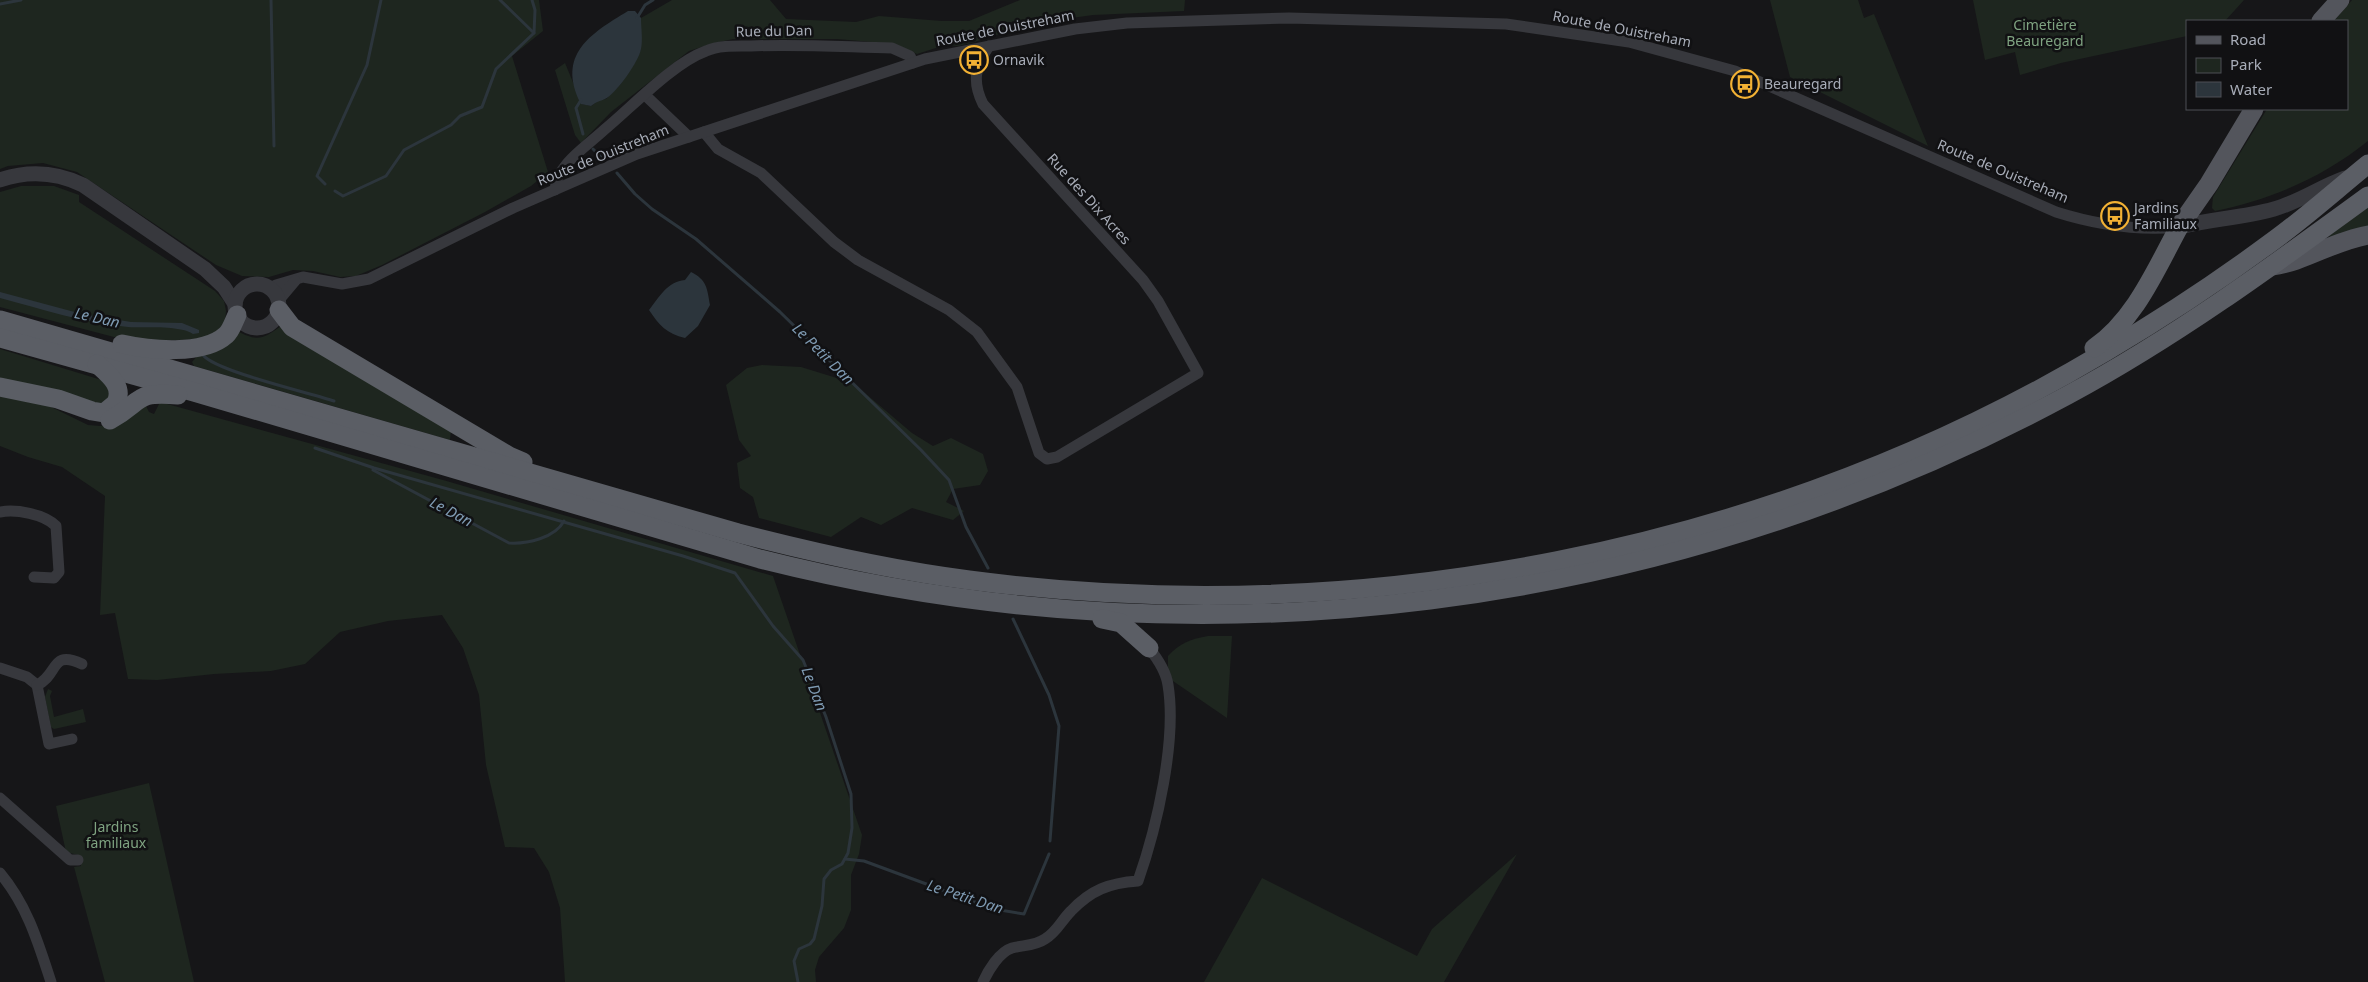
<svg xmlns="http://www.w3.org/2000/svg" width="2368" height="982" viewBox="0 0 2368 982" font-family="'Noto Sans',sans-serif">
  <style>
    .green { fill: #1e261f }
    .water { fill: #2c353c }
    .lines { fill: none; stroke-linecap: round; stroke-linejoin: round }
    .stream { stroke: #2c353c; stroke-width: 3 }
    .minor { stroke: #37383d; stroke-width: 11 }
    .tertiary { stroke: #37383d; stroke-width: 15 }
    .primary { stroke: #53555c; stroke-width: 19 }
    .trunk { stroke: #5b5e65; stroke-width: 19 }
    .labels { text-anchor: middle; stroke-width: 5; stroke-linejoin: round; paint-order: stroke }
    .park-label { font-size: 14px; fill: #7fa381; stroke: #111113 }
    .street-label { font-size: 14px; fill: #a8adb8; stroke: #111113 }
    .poi-label { font-size: 14px; fill: #a8adb8; stroke: #111113; text-anchor: start }
    .water-label { font-size: 15px; font-style: italic; fill: #7f9bb3; stroke: #111113 }
  </style>
  <rect width="100%" height="100%" fill="#161618"/>
  <g class="green">
    <polygon points="0,0 539,0 543,31 512,56 548,172 531,186 485,212 382,265 356,276 340,277 313,271 293,270 269,277 242,276 216,265 77,172 43,163 8,166 0,169"/>
    <polygon points="672,0 770,0 786,19 856,22 879,16 942,21 969,21 1020,0 1185,0 1184,11 1093,15 1035,23 971,43 958,46 945,45 917,54 895,44 837,39 733,39 711,44 689,51 611,112 581,143 575,135 555,70 565,63 582,104 591,106 599,100 606,99 620,85 636,61 641,49 641,18"/>
    <polygon points="1770,0 1858,0 1864,18 1874,14 1928,146 1790,77"/>
    <polygon points="1973,0 2244,0 2225,21 2187,21 2187,36 2061,63 2020,75 2015,52 1985,60"/>
    <path d="M2352 0H2368V141C2322 178 2272 199 2215 211L2212 208 2213 197 2267 109H2347V21H2334Z"/>
    <polygon points="21,186 54,186 79,195 79,202 215,291 224,301 226,311 225,323 212,336 195,339 147,342 114,337 0,307 0,192"/>
    <polygon points="2368,207 2368,230 2332,239 2329,236"/>
    <path d="M281 326 451 430 450 440 194 366 192 362 199 354 237 331C258 342 263 339 281 326Z"/>
    <polygon points="0,349 105,381 112,391 107,405 0,381"/>
    <polygon points="762,365 801,367 853,383 912,433 933,446 951,438 983,454 988,471 980,485 953,489 946,502 964,511 953,520 912,508 881,525 861,517 831,537 759,518 753,497 740,488 737,463 751,456 739,440 726,385 747,368"/>
    <polygon points="0,394 39,401 88,425 100,426 111,424 143,400 149,412 154,414 160,402 443,480 773,576 862,835 859,854 851,875 851,910 844,928 819,957 815,970 816,982 565,982 560,908 549,872 534,848 505,847 486,765 479,695 463,648 442,615 388,621 340,632 305,664 271,671 214,674 157,680 128,679 115,613 100,615 105,496 62,467 28,457 0,446"/>
    <path d="M1208 636H1232L1227 718 1173 681 1168 673V656C1180 643 1191 639 1208 636Z"/>
    <polygon points="48,689 52,691 50,696 54,717 83,709 86,722 54,729 51,727 45,697"/>
    <polygon points="149,783 194,982 105,982 74,867 81,866 78,855 66,852 56,806"/>
    <polygon points="1517,854 1444,982 1204,982 1262,878 1417,956 1432,929"/>
  </g>
  <g class="water">
    <path d="M628 11H635L641 18C641 27 643 40 641 49 639 61 616 94 605 99 600 101 596 102 591 106L581 104C556 55 590 34 628 11Z"/>
    <path d="M691 272C707 280 707 288 710 305L698 326 685 338C667 334 659 325 649 310 660 296 667 282 685 280Z"/>
    <path d="M0 292 82 314 131 322 182 323 199 330V333L193 334C180 325 144 328 128 327 85 323 41 309 0 298Z"/>
  </g>
  <g class="lines">
    <g class="stream">
      <polyline points="271,0 274,146"/>
      <polyline points="500,0 534,33"/>
      <polyline points="0,4 21,0"/>
      <polyline points="637,18 645,5 653,0"/>
      <polyline points="581,100 576,108 583,134"/>
      <polyline points="593,149 601,157"/>
      <polyline points="617,173 635,194 652,209 696,239 780,312 921,450 949,480 966,527 988,568"/>
      <polyline points="325,184 317,176 367,65 381,0"/>
      <polyline points="335,191 343,196 386,176 404,150 451,125 460,116 482,107 496,69 534,33 535,10 532,0"/>
      <path d="M203 355C215 371 310 393 334 401"/>
      <polyline points="315,448 374,468 683,556 735,573 773,626 803,660 826,717 851,794 852,828 848,853 842,864 831,870 824,879 822,906 814,939 810,944 799,949 794,961 798,982"/>
      <path d="M373 470 509 543C527 544 555 538 564 521"/>
      <polyline points="1013,619 1049,695 1059,726 1050,841"/>
      <polyline points="845,859 864,861 994,909 1024,914 1049,854"/>
    </g>
    <g class="minor">
      <polyline points="645,95 689,137"/>
      <path d="M704 132 718 149 761 173 834 242 858 260 949 310 977 332 1017 387 1039 453 1047 459 1057 457 1198 373 1158 301 1143 280 983 104C972 82 975 66 989 46"/>
      <path d="M555 190C556 165 587 146 604 130 632 107 673 63 706 51 719 45 737 46 751 46 798 44 845 47 892 48L910 56 913 63"/>
      <path d="M271 288 276 285 303 277 342 284 369 279 513 208 637 154 925 59 1075 29 1127 23 1289 18 1506 24 1629 42 1735 71 2056 212C2097 225 2136 231 2179 227"/>
      <polyline points="279,300 295,281"/>
      <path d="M0 512C16 509 44 514 56 526L59 572 54 578 34 577"/>
      <polyline points="0,668 27,677 37,685"/>
      <polyline points="37,685 49,744 72,739"/>
      <path d="M37 685C59 675 50 649 82 664"/>
      <polyline points="0,798 70,860 78,860"/>
      <path d="M0 873C27 905 38 942 51 982"/>
      <path d="M983 982C988 971 999 952 1012 948 1023 945 1035 946 1045 939 1057 932 1061 921 1071 911 1091 890 1109 883 1138 881 1157 827 1177 740 1168 685 1166 671 1157 658 1149 648"/>
    </g>
    <g class="tertiary">
      <path d="M0 180C29 170 56 172 83 185L205 269 224 287 235 304"/>
      <path d="M2179 227C2210 219 2242 218 2274 209 2299 202 2320 187 2345 178"/>
      <circle cx="257" cy="306" r="22"/>
    </g>
    <g class="primary">
      <polyline points="2321,21 2340,0"/>
      <polyline points="2179,227 2209,184 2254,109"/>
      <path d="M2272 266C2304 262 2333 241 2368 235"/>
    </g>
    <g class="trunk">
      <polyline points="279,310 292,327 509,456 523,462"/>
      <path d="M0 320 738 533C815 553 891 570 969 580 1359 631 1767 554 2105 352 2163 318 2219 281 2273 241 2306 217 2336 190 2368 164"/>
      <path d="M0 338 194 392 760 559C1204 671 1666 611 2068 395 2174 338 2271 267 2368 196"/>
      <path d="M122 344C149 350 203 356 226 335 231 331 234 321 237 315"/>
      <path d="M2094 348C2135 320 2156 269 2179 227"/>
      <path d="M0 387 58 399 92 411 104 413 116 403C124 386 109 375 97 364"/>
      <path d="M110 420C144 401 133 391 178 395"/>
      <polyline points="1102,619 1121,623 1149,648"/>
    </g>
  </g>
  <defs>
    <symbol id="bus-ring" viewBox="-11 -11 22 22"><circle r="9.5" fill="#111113" stroke="#f2b134" stroke-width="1.5"/><path d="M-5-6H5V4H4V6H2V4H-2V6H-4V4H-5ZM-3.5-4V0h7V-4ZM-3.5 1.2v1.5H-2V1.2ZM2 1.2v1.5H3.5V1.2Z" fill="#f2b134"/></symbol>
  </defs>
  <g fill-rule="evenodd">
    <use href="#bus-ring" x="958" y="44" width="32" height="32"/>
    <use href="#bus-ring" x="1729" y="68" width="32" height="32"/>
    <use href="#bus-ring" x="2099" y="200" width="32" height="32"/>
  </g>
  <g class="labels">
    <g class="park-label">
      <text x="2045" y="30">Cimetière<tspan x="2045" dy="16">Beauregard</tspan></text>
      <text x="116" y="832">Jardins<tspan x="116" dy="16">familiaux</tspan></text>
    </g>
    <g class="street-label">
      <text transform="translate(1005 28) rotate(-11)" y="5">Route de Ouistreham</text>
      <text transform="translate(1622 29) rotate(11)" y="5">Route de Ouistreham</text>
      <text transform="translate(774 31) rotate(-1)" y="5">Rue du Dan</text>
      <text transform="translate(603 155) rotate(-22)" y="5">Route de Ouistreham</text>
      <text transform="translate(2003 171) rotate(23)" y="5">Route de Ouistreham</text>
      <text transform="translate(1089 199) rotate(48)" y="5">Rue des Dix Acres</text>
    </g>
    <g class="poi-label">
      <text x="993" y="65">Ornavik</text>
      <text x="1764" y="89">Beauregard</text>
      <text x="2134" y="213">Jardins<tspan x="2134" dy="16">Familiaux</tspan></text>
    </g>
    <g class="water-label">
      <text transform="translate(97 318) rotate(13)" y="5">Le Dan</text>
      <text transform="translate(823 354) rotate(45)" y="5">Le Petit Dan</text>
      <text transform="translate(451 512) rotate(28)" y="5">Le Dan</text>
      <text transform="translate(814 689) rotate(69)" y="5">Le Dan</text>
      <text transform="translate(965 897) rotate(18)" y="5">Le Petit Dan</text>
    </g>
  </g>
  <rect x="2186" y="20" width="162" height="90" fill="#111113" stroke="#4d4f55"/>
  <rect x="2196" y="36" width="25" height="8" fill="#53555c" stroke="#4d4f55"/>
  <text x="2230" y="45" font-size="15" fill="#a8adb8">Road</text>
  <rect x="2196" y="58" width="25" height="15" fill="#1e261f" stroke="#4d4f55"/>
  <text x="2230" y="70" font-size="15" fill="#a8adb8">Park</text>
  <rect x="2196" y="82" width="25" height="15" fill="#2c353c" stroke="#4d4f55"/>
  <text x="2230" y="95" font-size="15" fill="#a8adb8">Water</text>
</svg>
